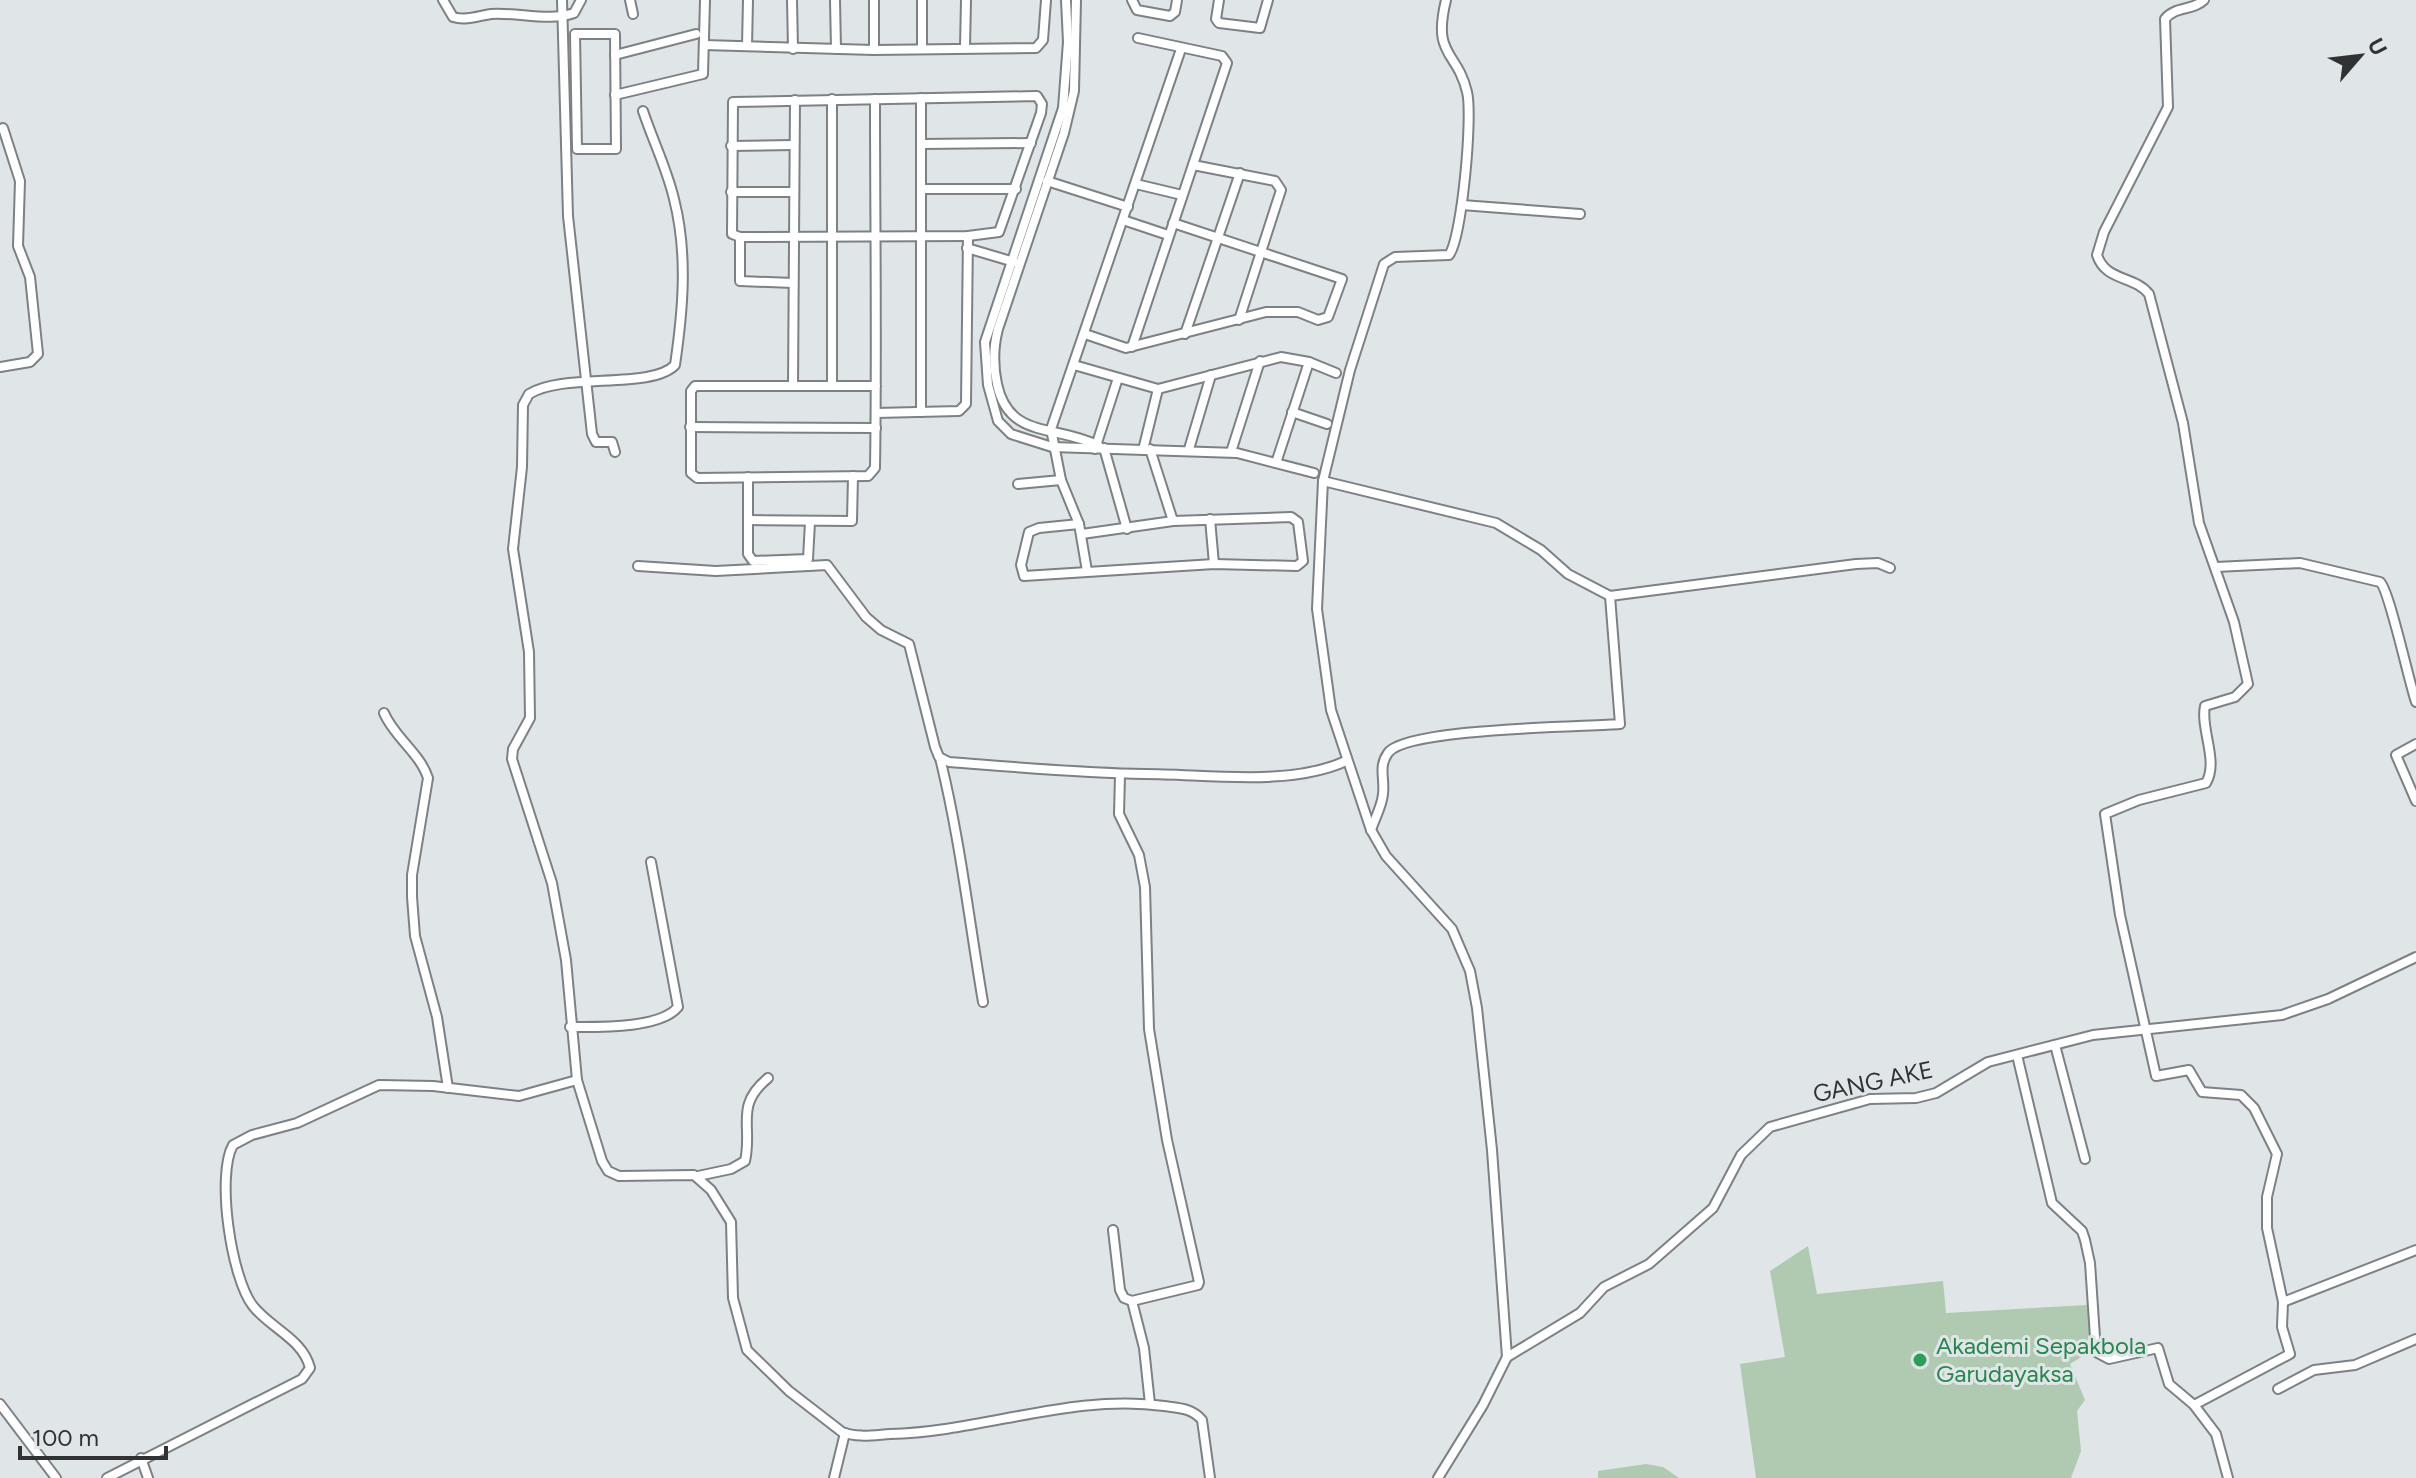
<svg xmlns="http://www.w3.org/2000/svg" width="2416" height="1478" viewBox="0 0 2416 1478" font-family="Figtree,sans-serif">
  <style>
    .green { fill: #afcab1 }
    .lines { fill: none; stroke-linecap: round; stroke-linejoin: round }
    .street-casing { stroke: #7d8184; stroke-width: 12 }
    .street { stroke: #fff; stroke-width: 8 }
    .leisure-dot { fill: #2e9e5b; stroke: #e0e5e8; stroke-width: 3 }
    .labels { text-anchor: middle; stroke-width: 6; stroke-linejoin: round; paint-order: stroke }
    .street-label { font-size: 24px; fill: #303233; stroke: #e0e5e8 }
    .leisure-label { font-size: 24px; fill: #27864d; stroke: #e0e5e8; text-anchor: start }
  </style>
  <rect width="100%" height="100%" fill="#e0e5e8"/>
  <g class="green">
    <polygon points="1808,1246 1817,1294 1943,1281 1946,1313 2087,1305 2091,1351 2070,1364 2085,1400 2077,1411 2081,1451 2071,1478 1756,1478 1740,1364 1785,1357 1770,1271"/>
    <polygon points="1646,1464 1663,1467 1679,1478 1598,1478 1598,1471"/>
  </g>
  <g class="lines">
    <defs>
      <g id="street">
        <path d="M443 0 453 17C466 21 478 16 491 14 518 12 549 22 574 13L581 0"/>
        <polyline points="562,0 568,216 592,434 596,442 612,442 615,452"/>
        <polyline points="630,0 633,14"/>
        <polyline points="792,0 793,49"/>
        <polyline points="835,0 836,49"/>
        <polyline points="1066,0 1068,42 1063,108 985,342 988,385 998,421 1011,434 1052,447 1237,453 1314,473"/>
        <path d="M1076 0 1074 91 1064 133 998 329C993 348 993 365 997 384 1009 440 1056 424 1099 446"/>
        <polyline points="1132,0 1137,10 1170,16 1175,12 1177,0"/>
        <polyline points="1219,0 1216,19 1219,23 1260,28 1268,0"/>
        <path d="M2204 0C2193 11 2175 6 2165 19L2168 107 2104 232 2097 255C2106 282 2134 275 2149 294L2183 423 2199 523 2234 622 2248 684 2235 697 2205 706C2200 729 2219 761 2206 783L2139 800 2105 814 2120 915 2156 1076 2189 1070 2202 1092 2241 1095 2254 1108 2277 1154 2267 1197V1228L2283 1302 2282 1327 2290 1354 2194 1405 2216 1434 2228 1478"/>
        <polygon points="575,34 615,34 616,149 577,149"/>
        <polyline points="704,45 874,50 1036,48 1043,40 1046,0"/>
        <polyline points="747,46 748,0"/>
        <polyline points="965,47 966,0"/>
        <polyline points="922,48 922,0"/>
        <polyline points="874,50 874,0"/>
        <polyline points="615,55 696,34"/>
        <polyline points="615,95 703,74 705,0"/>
        <polygon points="1037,96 1042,104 1041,113 999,232 968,236 740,237 732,234 733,102"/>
        <polyline points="921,98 921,412"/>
        <path d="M875 99C875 222 877 345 875 468L868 476 697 478 691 473V391L695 386H876"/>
        <path d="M643 111C653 141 667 169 674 199 688 254 683 310 675 365 651 390 564 372 529 394L523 405 522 467 513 549 529 652 530 718 513 749 512 759 552 883 566 960 577 1080 602 1161 608 1171 619 1176 694 1175 711 1190 731 1222 733 1298 747 1350 789 1391 842 1432C857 1438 874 1435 890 1434 982 1432 1072 1393 1164 1406 1179 1408 1192 1408 1202 1420L1210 1478"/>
        <polyline points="921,144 1031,143"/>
        <polyline points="731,146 794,145"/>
        <polyline points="1193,165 1275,181 1281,190 1239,320"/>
        <polyline points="1047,181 1128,207"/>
        <polyline points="1136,184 1182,195"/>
        <polyline points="921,189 1016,189"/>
        <polyline points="731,192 794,192"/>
        <polyline points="1462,205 1580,214"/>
        <polyline points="1123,220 1168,235"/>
        <polyline points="740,237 740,281 793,283"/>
        <polyline points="967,248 1014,262"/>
        <polyline points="1085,334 1126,348 1266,312 1298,312 1318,320 1328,317 1342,279 1173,223"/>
        <polyline points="1185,334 1240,173"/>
        <polyline points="1132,347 1227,63 1222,56 1138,38"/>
        <polyline points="1074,365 1158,389 1281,357 1309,362 1336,373"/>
        <polyline points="0,367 30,362 38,354 30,277 18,246 20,181 3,128"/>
        <polyline points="793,386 795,100"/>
        <polyline points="832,386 832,99"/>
        <polyline points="1292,412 1327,424"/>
        <polyline points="876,413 959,411 966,404 968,236"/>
        <polyline points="690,427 876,428"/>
        <polyline points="1104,448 1127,529"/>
        <polyline points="1095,449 1118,378"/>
        <polyline points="1150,449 1173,521"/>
        <polyline points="1189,449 1211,375"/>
        <polyline points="1143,450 1158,389"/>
        <polyline points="1231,452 1260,361"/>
        <polyline points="1276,463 1309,362"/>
        <polyline points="748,477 748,554 753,561 808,559 810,522"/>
        <polyline points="1323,481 1496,523 1541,550 1568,574 1610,596 1856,564 1878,563 1890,568"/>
        <polyline points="1018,484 1061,480"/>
        <polyline points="1210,519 1214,564"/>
        <polyline points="748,520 852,521 853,476"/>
        <polyline points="1079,524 1039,528 1029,532 1021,565 1024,576 1214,564 1297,566 1303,561 1298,522 1291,517 1173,521 1082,534"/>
        <path d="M638 566 716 571 827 565 866 617 881 630 909 644 935 747 939 757 949 762C1014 767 1079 773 1145 774 1206 774 1289 787 1346 761"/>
        <path d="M2216 567 2300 563 2380 582C2389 589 2409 682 2416 702"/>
        <polyline points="1087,571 1079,524 1061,480 1051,429 1181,49"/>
        <path d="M384 713C394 737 420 753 428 778L412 875V897L415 936 437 1017 448 1088"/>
        <polyline points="2416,744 2396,755 2416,801"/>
        <path d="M940 758C960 839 969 920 983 1002"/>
        <polyline points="1120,775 1119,814 1139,855 1145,887 1149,1029 1167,1140 1199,1282 1198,1285 1132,1301 1144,1348 1150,1404"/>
        <path d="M1371 830C1375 818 1382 806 1383 794 1385 778 1378 767 1388 753 1406 728 1582 727 1620 724L1610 596"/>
        <path d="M570 1027C597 1027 660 1029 678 1007L651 862"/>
        <polyline points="2055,1045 2085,1159"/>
        <polyline points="2017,1055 2052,1203 2082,1231 2085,1240 2090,1263 2096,1352 2109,1359 2158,1348 2169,1384 2194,1405"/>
        <path d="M698 1176 731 1169 745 1161C753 1126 734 1106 768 1078"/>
        <polyline points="1113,1230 1120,1290 1124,1298 1132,1301"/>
        <polyline points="2283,1302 2416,1250"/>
        <polyline points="1507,1357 1580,1313 1604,1287 1649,1264 1713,1208 1741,1155 1770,1127 1870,1099 1916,1098 1936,1093 1988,1062 2093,1035 2282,1015 2328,999 2416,957"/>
        <polyline points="2278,1389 2314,1370 2355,1365 2416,1339"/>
        <polyline points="0,1404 56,1478"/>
        <polyline points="141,1458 148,1478"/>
        <path d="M107 1478 302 1379 310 1368C303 1339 270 1328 253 1306 231 1278 216 1175 233 1145L252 1135 297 1123 379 1085 433 1086 519 1096 577 1080"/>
        <polyline points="834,1478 845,1433"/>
        <path d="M1438 1478 1483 1405 1507 1357 1492 1150 1477 1008 1470 971 1452 929 1386 856 1371 830 1331 710 1317 609 1323 481 1350 370 1384 264 1395 257 1449 255C1462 238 1473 115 1467 92 1457 50 1432 57 1446 0"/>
      </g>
    </defs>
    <use href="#street" class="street-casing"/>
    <use href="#street" class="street"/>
  </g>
  <circle class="leisure-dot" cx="1920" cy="1360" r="8"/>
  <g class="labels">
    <g class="street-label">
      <text transform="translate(1873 1082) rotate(-12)" y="8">GANG AKE</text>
    </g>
    <g class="leisure-label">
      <text x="1936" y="1354">Akademi Sepakbola<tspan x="1936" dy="28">Garudayaksa</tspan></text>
    </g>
  </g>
  <g transform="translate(2360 56) rotate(62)" stroke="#e0e5e8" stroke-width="6" paint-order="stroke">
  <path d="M0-6L14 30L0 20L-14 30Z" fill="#303233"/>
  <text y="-12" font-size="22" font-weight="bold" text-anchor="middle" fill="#303233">U</text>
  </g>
  <path d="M20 1446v12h146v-12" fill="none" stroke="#303233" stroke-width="4"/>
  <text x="32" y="1446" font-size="24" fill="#303233" stroke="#e0e5e8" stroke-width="6" paint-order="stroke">100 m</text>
</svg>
